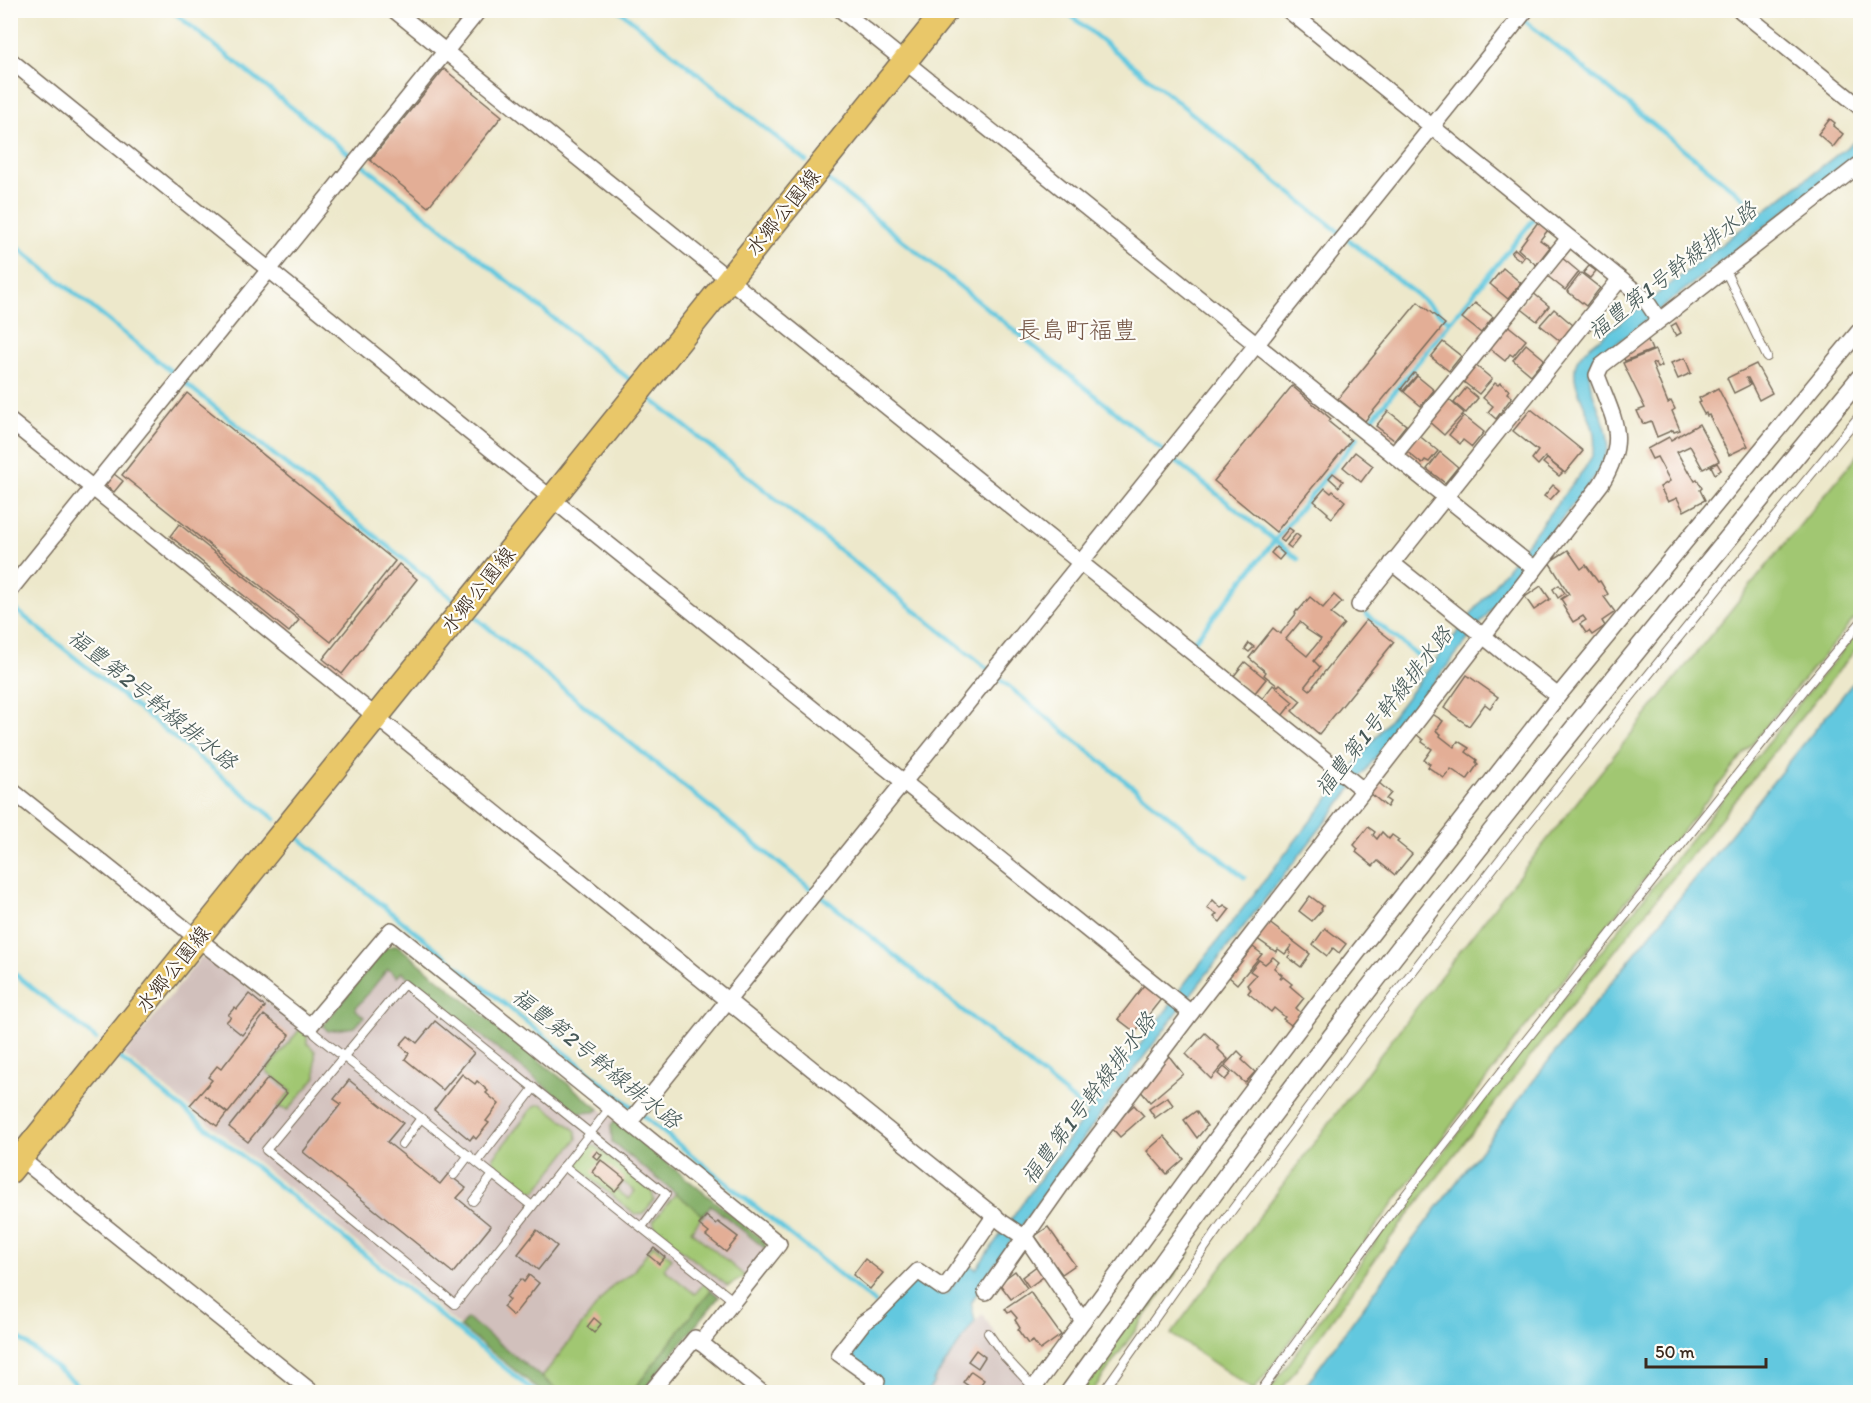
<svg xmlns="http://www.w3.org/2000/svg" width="1871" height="1403" viewBox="0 0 1871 1403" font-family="Itim,'Klee One',sans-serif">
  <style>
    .industrial { fill: #d1c0bc }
    .green { fill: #a1c772; stroke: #6e7848; stroke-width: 1.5; fill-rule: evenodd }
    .forest { fill: #80ac64; stroke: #5e6b41; stroke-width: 1.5 }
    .water { fill: #62c8df; stroke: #4e797e; stroke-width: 1.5 }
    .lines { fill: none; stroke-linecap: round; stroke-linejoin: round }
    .stream { stroke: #62c8df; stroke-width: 4.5 }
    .building { fill: #e3ae96; fill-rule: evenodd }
    .service-casing { stroke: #796c5b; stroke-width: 10 }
    .minor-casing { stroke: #796c5b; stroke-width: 18 }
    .tertiary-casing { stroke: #796c5b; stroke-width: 21 }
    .primary-casing { stroke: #796c5b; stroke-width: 27 }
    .service { stroke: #fff; stroke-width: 8 }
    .minor { stroke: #fff; stroke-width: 15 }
    .tertiary { stroke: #fff; stroke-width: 18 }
    .primary { stroke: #e9c769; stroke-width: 24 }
    .labels { text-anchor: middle; stroke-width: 4.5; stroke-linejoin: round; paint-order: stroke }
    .street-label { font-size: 21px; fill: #3b2a1e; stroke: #fdfcf7 }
    .water-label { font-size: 22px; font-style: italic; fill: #475958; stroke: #fdfcf7 }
    .quarter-label { font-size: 24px; fill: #765848; stroke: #fdfcf7 }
  </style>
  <rect width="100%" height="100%" fill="#fdfcf7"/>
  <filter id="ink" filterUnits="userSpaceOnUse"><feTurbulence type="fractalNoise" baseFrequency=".0167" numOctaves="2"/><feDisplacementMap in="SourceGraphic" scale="12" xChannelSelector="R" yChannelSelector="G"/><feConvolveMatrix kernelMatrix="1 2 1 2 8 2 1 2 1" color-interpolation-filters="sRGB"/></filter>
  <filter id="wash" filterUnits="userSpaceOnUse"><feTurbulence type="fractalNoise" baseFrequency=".008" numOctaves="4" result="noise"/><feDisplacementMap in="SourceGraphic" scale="24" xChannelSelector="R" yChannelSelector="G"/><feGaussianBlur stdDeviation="1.35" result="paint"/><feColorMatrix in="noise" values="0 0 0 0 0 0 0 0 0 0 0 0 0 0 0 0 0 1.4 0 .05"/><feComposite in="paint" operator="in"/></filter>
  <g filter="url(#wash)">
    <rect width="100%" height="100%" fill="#ede8cb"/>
    <g class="industrial">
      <polygon points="397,945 765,1242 767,1250 744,1277 728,1286 642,1392 542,1392 124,1055 201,957 225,969 307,1034 323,1026 385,948"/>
      <polygon points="982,1313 1006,1352 1035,1378 1024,1392 927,1392 934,1382 932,1381"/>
    </g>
    <g class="green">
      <path d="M1860 452V612L1799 685 1520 1034 1254 1390 1171 1334C1240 1242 1308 1150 1377 1059 1534 853 1696 651 1860 452Z"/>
      <polygon points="1860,630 1860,644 1535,1051 1389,1240 1280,1392 1268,1392 1386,1227 1532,1038 1810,690"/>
      <polygon points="300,1029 307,1034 307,1043 315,1051 316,1077 288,1110 277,1107 291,1091 266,1071"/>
      <polygon points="542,1104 576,1131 577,1139 536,1191 528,1191 494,1166 493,1158 534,1106"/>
      <path d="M596 1146 652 1192 654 1200 643 1214H635L580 1170 577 1162 588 1147ZM623 1182 635 1191 629 1199 617 1190Z"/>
      <polygon points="676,1193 703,1215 691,1231 745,1276 744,1277 728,1286 656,1230 653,1221"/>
      <polygon points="653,1244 672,1258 664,1269 695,1294 704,1283 711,1290 632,1392 560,1392 542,1377 612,1286 632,1273"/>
      <polygon points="1182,1248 1190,1253 1092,1392 1078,1392"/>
    </g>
    <g class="forest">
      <polygon points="397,945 599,1109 595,1112 578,1113 402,972 397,977 388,969 355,1009 364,1017 355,1027 328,1031 323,1026 385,948"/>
      <polygon points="615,1121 765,1242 767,1250 711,1205 703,1215 612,1142 611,1125"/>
      <polygon points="711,1290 719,1297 642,1392 632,1392"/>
      <polygon points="467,1318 560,1392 542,1392 460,1327"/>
    </g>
    <g class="water">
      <path d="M1860 137V151L1592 363C1581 386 1609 418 1608 444 1607 455 1601 465 1596 475L1188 998 1098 1118 986 1276 988 1278 971 1302 975 1321 933 1381 934 1382 927 1392H874L846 1352 866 1327 919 1277 946 1295 968 1264 976 1269 1071 1135 1168 1008 1181 988 1585 468C1587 464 1590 460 1592 456 1605 423 1565 390 1577 361 1578 357 1583 353 1585 350Z"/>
      <polygon points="1860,674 1860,1392 1301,1392 1405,1250 1553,1055"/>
    </g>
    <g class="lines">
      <g class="stream">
        <polyline points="171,10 353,157"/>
        <polyline points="619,10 806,161"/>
        <polyline points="1064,10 1339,232"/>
        <polyline points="1525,21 1754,206"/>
        <polyline points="362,164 629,379"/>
        <polyline points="828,180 1165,452"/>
        <polyline points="1349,240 1450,322"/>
        <polyline points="10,241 177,376"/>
        <polyline points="185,383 453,599"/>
        <polyline points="651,399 988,669"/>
        <polyline points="1368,424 1533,220"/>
        <polyline points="1172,458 1298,559"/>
        <polyline points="10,605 275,819"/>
        <polyline points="1366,614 1421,658"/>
        <polyline points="476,618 811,889"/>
        <polyline points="1190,646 1358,437"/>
        <polyline points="997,677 1244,877"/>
        <polyline points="299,838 875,1303"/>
        <polyline points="820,895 1093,1116"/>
        <polyline points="10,970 96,1039"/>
        <polyline points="120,1058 535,1392"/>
        <polyline points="10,1331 87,1392"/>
      </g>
    </g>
    <g id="blocks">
      <g class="building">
        <polygon points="444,69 502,116 428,207 370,160"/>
        <polygon points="1830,119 1835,123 1833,126 1843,134 1833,147 1818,134"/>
        <polygon points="1538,222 1548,230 1540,240 1550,247 1536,265 1518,249"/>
        <polygon points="1515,249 1524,257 1521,261 1511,253"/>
        <polygon points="1561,257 1579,272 1565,290 1546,275"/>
        <polygon points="1589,266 1596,271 1590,278 1583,273"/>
        <polygon points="1503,268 1521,283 1508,299 1490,284"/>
        <polygon points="1581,273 1600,288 1586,306 1567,291"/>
        <polygon points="1532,292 1549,306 1537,321 1519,307"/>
        <polygon points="1418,302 1445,324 1365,421 1338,399"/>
        <polygon points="1475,303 1493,317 1481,333 1462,318"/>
        <polygon points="1554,309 1573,325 1560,341 1540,325"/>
        <polygon points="1676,323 1681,333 1676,336 1671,326"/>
        <polygon points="1506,324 1526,340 1513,356 1510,354 1505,361 1489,348"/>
        <polygon points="1647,338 1652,350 1625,361 1622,354"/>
        <polygon points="1443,342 1461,356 1449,371 1431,357"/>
        <polygon points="1526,344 1544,359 1531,375 1513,360"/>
        <polygon points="1655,350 1662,366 1657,368 1655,363 1652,364 1668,403 1671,401 1675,409 1672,411 1680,430 1674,432 1673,430 1657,437 1651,421 1643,424 1637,411 1645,408 1623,363"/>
        <polygon points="1685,358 1691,373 1678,379 1671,363"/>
        <polygon points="1474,364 1492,379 1479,394 1461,380"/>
        <polygon points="1756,364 1772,393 1759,400 1748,378 1746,378 1750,385 1734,393 1727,378"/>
        <polygon points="1414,373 1417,375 1403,391 1401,389"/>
        <polygon points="1417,376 1434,390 1421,406 1404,392"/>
        <polygon points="1495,383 1498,385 1500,383 1509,390 1507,393 1512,397 1496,419 1488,412 1493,406 1483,398"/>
        <polygon points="1292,386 1331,419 1329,422 1351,440 1276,532 1214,481"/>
        <polygon points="1466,388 1478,398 1466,413 1454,403"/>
        <polygon points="1718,388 1748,446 1729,455 1709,415 1707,416 1706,413 1704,414 1698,403 1701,402 1699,398"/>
        <polygon points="187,393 395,561 331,642 122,475"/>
        <polygon points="1447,398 1464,413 1444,435 1427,420"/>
        <polygon points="1531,409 1583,451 1565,473 1545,457 1538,465 1532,459 1538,451 1513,431"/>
        <polygon points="1388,411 1406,425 1394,440 1376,426"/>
        <polygon points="1464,416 1484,432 1472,447 1463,440 1460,444 1449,435"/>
        <polygon points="1699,424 1719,461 1703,469 1690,446 1677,452 1688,472 1689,471 1695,481 1697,479 1702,488 1700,490 1705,500 1684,511 1677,498 1668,502 1660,487 1670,481 1657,457 1652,459 1647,449 1669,437 1671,440"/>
        <polygon points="1417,434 1438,451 1429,462 1425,460 1422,464 1405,450"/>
        <polygon points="1355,452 1373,466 1361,482 1343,467"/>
        <polygon points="1440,452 1458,467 1445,483 1427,469"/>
        <polygon points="1547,459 1563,472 1559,476 1543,463"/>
        <polygon points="1717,463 1721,470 1715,474 1711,466"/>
        <polygon points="1333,473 1343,481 1339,487 1329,478"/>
        <polygon points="114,474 123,481 114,492 105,485"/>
        <polygon points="1553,485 1559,490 1550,500 1544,496"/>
        <polygon points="1325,488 1331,493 1333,491 1345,501 1332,518 1327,514 1328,513 1314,501"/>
        <polygon points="179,524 299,620 289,632 170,536"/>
        <polygon points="1289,528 1293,531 1284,542 1280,539"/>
        <polygon points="1296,534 1300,537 1291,548 1287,545"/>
        <polygon points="1276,547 1284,554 1279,560 1271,553"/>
        <polygon points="1568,550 1581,569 1586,565 1598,582 1600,581 1608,594 1604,597 1615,612 1602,621 1605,626 1592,635 1589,631 1586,633 1580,624 1586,620 1583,616 1573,622 1563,606 1565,605 1561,599 1569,594 1549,562"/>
        <polygon points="399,564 417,579 342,674 323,659"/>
        <polygon points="1559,585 1565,593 1558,598 1553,589"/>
        <polygon points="1541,586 1550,599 1534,610 1525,597"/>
        <path d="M1334 595 1342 602 1331 614 1344 624 1314 661 1320 667 1305 686 1310 690 1366 620 1394 642 1319 734 1292 711 1301 701 1280 684 1278 686 1264 675 1266 672 1249 658 1273 628 1280 634 1296 614 1295 613 1297 610 1298 611 1310 597 1323 608ZM1300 622 1307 628 1306 629 1321 639 1307 656 1286 639Z"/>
        <polygon points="1249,643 1254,647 1249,652 1245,649"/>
        <polygon points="1245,662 1266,679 1254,694 1233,677"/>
        <polygon points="1467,675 1498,697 1490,708 1485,704 1469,726 1444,708"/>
        <polygon points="1273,685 1293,702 1282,716 1261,700"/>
        <polygon points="1431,713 1443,721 1436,731 1441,734 1440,736 1454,747 1458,741 1469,748 1466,752 1477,760 1476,762 1478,764 1467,780 1451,769 1444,778 1428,767 1430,764 1424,760 1432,749 1422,742 1423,740 1416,734"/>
        <polygon points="1379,783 1391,793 1386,799 1390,802 1387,807 1370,793"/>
        <polygon points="1368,827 1375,832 1373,835 1377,839 1382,832 1389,839 1392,835 1399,840 1397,842 1412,854 1395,875 1378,861 1373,866 1356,852 1358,849 1354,845"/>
        <polygon points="1310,896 1323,906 1321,909 1322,910 1312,921 1299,911"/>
        <polygon points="1213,900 1221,908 1224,905 1230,909 1220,922 1214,917 1217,914 1207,908"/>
        <polygon points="1268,922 1310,954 1301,967 1288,957 1291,953 1289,951 1292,945 1285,954 1278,949 1276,952 1256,938"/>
        <polygon points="1325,928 1346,944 1339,953 1333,948 1327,956 1313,945"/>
        <polygon points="1253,947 1262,954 1237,984 1229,977"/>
        <polygon points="1273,957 1279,962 1274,968 1282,975 1280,978 1281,979 1283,977 1292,984 1290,986 1304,998 1296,1008 1301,1013 1291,1025 1283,1019 1285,1017 1274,1008 1271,1012 1248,993 1251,989 1247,985 1256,975 1250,971 1259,960 1265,964"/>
        <polygon points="1144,985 1162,998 1135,1032 1118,1019"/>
        <polygon points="249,994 265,1007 242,1035 226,1022 231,1017 228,1015 235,1007 237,1009"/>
        <polygon points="264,1015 290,1035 228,1113 204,1095 227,1113 217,1126 190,1105 212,1080 208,1077 217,1066 221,1069"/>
        <polygon points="435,1021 474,1053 443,1090 405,1059 409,1053 400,1045 408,1036 417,1043"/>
        <polygon points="1205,1033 1219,1046 1217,1048 1228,1059 1211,1079 1186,1054"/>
        <polygon points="1238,1051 1244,1057 1242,1060 1255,1072 1245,1083 1225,1065"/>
        <polygon points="1169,1056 1183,1074 1150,1102 1139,1089 1152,1078 1151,1076 1159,1065"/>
        <polygon points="1224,1067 1231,1073 1225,1080 1218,1074"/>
        <polygon points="462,1074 475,1084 477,1081 488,1091 486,1093 499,1104 486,1121 489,1123 476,1139 473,1136 470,1140 434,1110"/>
        <polygon points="268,1078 287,1093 248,1142 229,1127"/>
        <polygon points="349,1080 403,1123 387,1142 440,1184 448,1174 466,1188 457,1198 491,1226 453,1273 303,1152 341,1104 334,1099"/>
        <polygon points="1167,1097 1173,1105 1155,1118 1149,1109"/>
        <polygon points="1134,1105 1144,1116 1120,1137 1111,1127"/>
        <polygon points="1196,1111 1207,1126 1197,1138 1184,1120"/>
        <polygon points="1164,1136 1184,1159 1167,1174 1147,1151"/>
        <polygon points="597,1151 602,1155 598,1160 593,1156"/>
        <polygon points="601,1160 625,1179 615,1191 592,1172"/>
        <polygon points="706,1216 716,1224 718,1222 738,1237 726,1252 706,1236 709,1233 699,1225"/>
        <polygon points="1048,1227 1075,1265 1062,1274 1056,1266 1054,1267 1046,1256 1048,1254 1035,1236"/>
        <polygon points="537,1230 557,1246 538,1270 518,1254"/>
        <polygon points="654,1248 665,1257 659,1264 648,1255"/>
        <polygon points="865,1259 883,1273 870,1289 853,1275"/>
        <polygon points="1038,1265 1046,1275 1029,1287 1022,1277"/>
        <polygon points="1015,1271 1027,1288 1011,1299 999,1283"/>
        <polygon points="529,1275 539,1283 513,1316 503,1307 509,1300 506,1297 521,1279 524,1282"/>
        <polygon points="1030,1292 1061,1335 1040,1350 1033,1341 1028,1344 1018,1330 1020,1328 1015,1320 1017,1318 1011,1311 1008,1313 1005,1309"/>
        <polygon points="594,1318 601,1324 594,1333 587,1327"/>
        <polygon points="976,1350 985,1357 978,1368 968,1361"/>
        <polygon points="971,1371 984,1380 976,1391 963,1382"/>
      </g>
    </g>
  </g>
  <g filter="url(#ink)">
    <use href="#blocks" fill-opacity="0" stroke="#796c5b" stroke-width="1.5"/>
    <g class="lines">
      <defs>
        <g id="service">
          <polyline points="1725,270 1767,357"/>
          <polyline points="310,1026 315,1034 532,1206"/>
          <path d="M610 1108C559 1173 507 1238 455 1304L266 1150 404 984C491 1054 579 1124 666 1194L642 1227"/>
          <polyline points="402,1144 421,1118"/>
          <polyline points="477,1162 534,1088"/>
          <polyline points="564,1166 734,1301"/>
          <polyline points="454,1175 469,1155"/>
          <polyline points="473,1201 493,1175"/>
          <polyline points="988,1333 1005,1357 1034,1388"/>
          <polyline points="1103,1392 1218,1229 1356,1044 1519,835 1771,523 1860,415"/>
          <polyline points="1260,1392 1385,1221 1528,1038 1805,689 1860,623"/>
        </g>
        <g id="minor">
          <polyline points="394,10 1363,790"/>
          <polyline points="841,10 1535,569"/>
          <polyline points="1288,10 1645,299 1659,320"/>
          <polyline points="1740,10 1860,107"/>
          <polyline points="10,60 552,499 1191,1013"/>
          <polyline points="10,421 1003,1223 1027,1239 1083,1321"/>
          <polyline points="1394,455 1569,238"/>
          <polyline points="1392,563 1558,696"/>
          <polyline points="10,590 479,10"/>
          <polyline points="1359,605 1620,279"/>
          <polyline points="10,789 198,939 310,1026 391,930 779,1244 700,1343"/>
          <polyline points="629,1123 1526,10"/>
          <polyline points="10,1150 312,1392"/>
          <path d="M986 1292 1072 1170 1191 1013 1601 484C1629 438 1614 421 1597 375L1601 366 1860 164"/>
          <polyline points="651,1392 695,1338 761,1392"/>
          <polyline points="869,1392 877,1381 839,1354 863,1323 876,1314 918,1271 944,1289 995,1215"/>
          <polyline points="1031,1392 1233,1116 1322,998 1558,696 1860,330"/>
        </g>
        <path id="tertiary" d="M1070 1392C1133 1305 1195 1217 1260 1131 1453 875 1656 625 1860 378"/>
        <polyline id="primary" points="10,1171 946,10"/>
      </defs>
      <use href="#service" class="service-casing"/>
      <use href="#minor" class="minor-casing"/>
      <use href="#tertiary" class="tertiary-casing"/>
      <use href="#primary" class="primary-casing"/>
      <use href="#service" class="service"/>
      <use href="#minor" class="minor"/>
      <use href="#tertiary" class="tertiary"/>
      <use href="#primary" class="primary"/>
    </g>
  </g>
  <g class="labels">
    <g class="street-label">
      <text transform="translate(783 212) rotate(-51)" y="7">水郷公園線</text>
      <text transform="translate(478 590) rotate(-51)" y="7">水郷公園線</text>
      <text transform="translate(173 969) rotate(-51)" y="7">水郷公園線</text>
    </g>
    <g class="water-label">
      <text transform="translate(1672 270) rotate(-38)" y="8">福豊第1号幹線排水路</text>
      <text transform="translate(153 699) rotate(39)" y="8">福豊第2号幹線排水路</text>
      <text transform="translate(1383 711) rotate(-52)" y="8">福豊第1号幹線排水路</text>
      <text transform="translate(597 1058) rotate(39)" y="8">福豊第2号幹線排水路</text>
      <text transform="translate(1088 1098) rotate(-53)" y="8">福豊第1号幹線排水路</text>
    </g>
    <g class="quarter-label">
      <text x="1077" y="338">長島町福豊</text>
    </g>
  </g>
  <rect width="1871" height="1403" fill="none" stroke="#fdfcf7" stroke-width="36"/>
  <path d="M1646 1358v9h120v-9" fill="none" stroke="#3b2a1e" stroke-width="3"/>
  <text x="1655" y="1358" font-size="18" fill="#3b2a1e" stroke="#fdfcf7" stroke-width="4.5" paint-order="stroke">50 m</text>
</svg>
